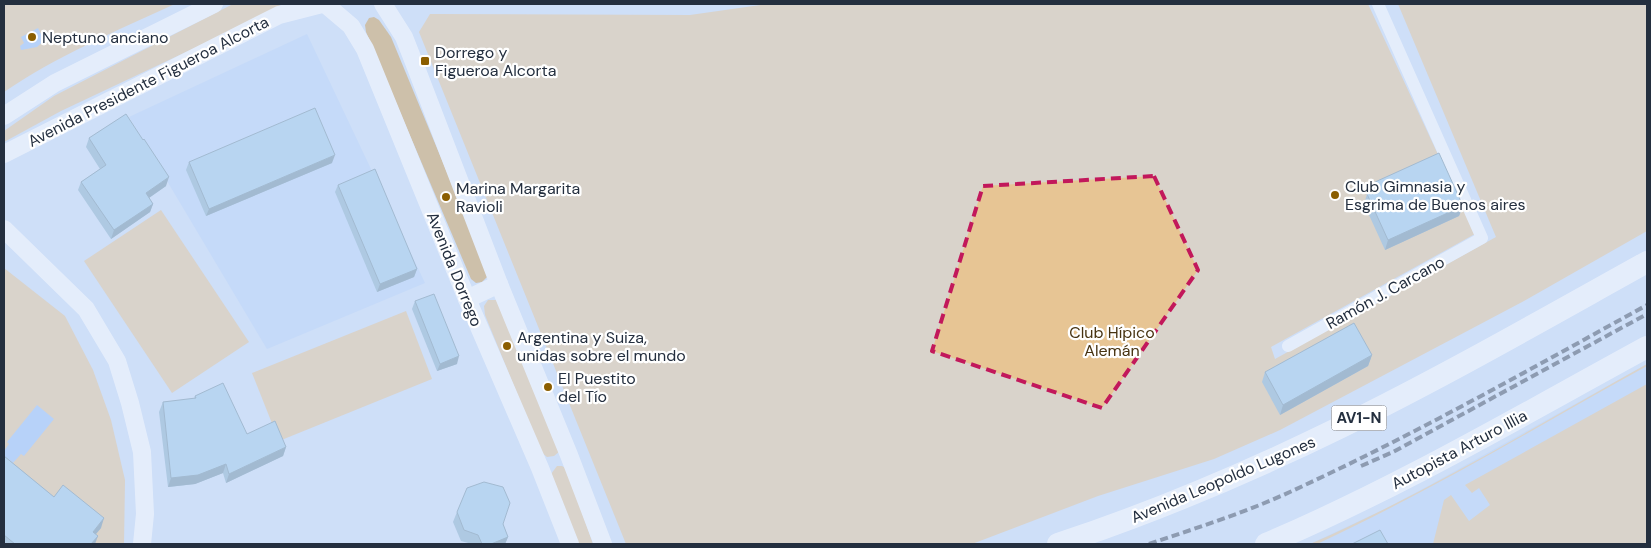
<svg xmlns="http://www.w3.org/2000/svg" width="1651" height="548" viewBox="0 0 1651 548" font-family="'DM Sans',sans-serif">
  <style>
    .built { fill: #bad5fa }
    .green { fill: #e7c594 }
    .forest { fill: #cd9b4d }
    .water { fill: #9cc4fb }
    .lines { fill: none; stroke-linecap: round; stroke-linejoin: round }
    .street { stroke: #fff; stroke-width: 12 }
    .secondary { stroke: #fff; stroke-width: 18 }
    .highway { stroke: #fff; stroke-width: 22 }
    .rail { stroke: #3f4b5c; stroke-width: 4; stroke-dasharray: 8 4; stroke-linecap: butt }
    .wall { fill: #87afc8 }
    .shaded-wall { fill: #6e8ea2 }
    .building { fill: #9dcbe8; stroke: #6e8ea2 }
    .marked { fill: none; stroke: #c2185b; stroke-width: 4; stroke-dasharray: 10 6; stroke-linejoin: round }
    .poi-dot { fill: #8b5e01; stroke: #fff; stroke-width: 2 }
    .labels { text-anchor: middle; stroke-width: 4.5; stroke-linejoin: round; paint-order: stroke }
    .shield { fill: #fff; stroke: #666d79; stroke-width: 1 }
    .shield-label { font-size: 15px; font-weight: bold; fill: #242f3f }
    .poi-label { font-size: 16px; fill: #242f3f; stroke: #fff; text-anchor: start }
    .street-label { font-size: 16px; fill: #242f3f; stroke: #fff }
    .park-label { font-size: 16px; fill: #473311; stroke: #fff }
  </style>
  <rect width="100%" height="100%" fill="#cedff8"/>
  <g class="built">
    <polygon points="307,34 425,283 267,349 129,117"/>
    <polygon points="1647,364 1647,544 1310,544 1387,508 1430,485"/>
  </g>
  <g class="green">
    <path d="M4 4H175C116 31 57 56 4 92Z"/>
    <polygon points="233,4 282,4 273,11 61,111 4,142 4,131 54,96"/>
    <polygon points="767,4 1368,4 1475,234 1271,347 1275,359 1496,237 1398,4 1647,4 1647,231 1524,301 1280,430 1214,459 1098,496 972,544 626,544 419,32 430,14 690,15"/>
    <polygon points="161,210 249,342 172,393 84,261"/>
    <polygon points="4,268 65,316 93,370 111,420 125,480 124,544 4,544"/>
    <polygon points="488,300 497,300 560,451 554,456 547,457 541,452 485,315 484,306"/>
    <polygon points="406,311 432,379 279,441 252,373"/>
    <path d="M1647 364V366C1538 426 1431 491 1317 544H1310C1427 493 1536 426 1647 364Z"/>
    <polygon points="1647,384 1647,544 1433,544 1444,500 1451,495 1469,521 1490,505 1479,488 1472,493 1465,485"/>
    <polygon points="557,466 562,466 567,469 593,544 578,544 551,474"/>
  </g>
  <polygon class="forest" points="374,17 379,20 391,37 487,269 487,277 482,282 476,283 471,279 366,32 365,25 369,18"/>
  <g class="water">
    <polygon points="38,28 41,34 45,32 48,33 48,37 37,47 21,50 20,46 24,43 21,37"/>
    <polygon points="37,405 54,419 24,456 21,454 13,463 4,456 4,451 9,444 7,442"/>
  </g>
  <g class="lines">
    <polyline class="street" points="1288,346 1482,238 1378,4"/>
    <g class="secondary">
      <polyline points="325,4 351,26 365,49 467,299 540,468 570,544"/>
      <polyline points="383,4 404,37 415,65 499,284 569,455 603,544"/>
      <polyline points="4,116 55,83 214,4"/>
      <polyline points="4,154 279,15 322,4"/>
      <polyline points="4,229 86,309 117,361 130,403 142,452 145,514 142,544"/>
      <polyline points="467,299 499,284"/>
    </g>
    <g class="highway">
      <path d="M1058 544C1155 512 1249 472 1341 427 1445 376 1546 318 1647 262"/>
      <path d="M1266 544C1398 488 1522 415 1647 347"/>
    </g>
    <g class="rail">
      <polyline points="1361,466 1393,452 1647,314"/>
      <path d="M1149 544C1193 529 1238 515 1281 496 1407 439 1527 371 1647 305"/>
    </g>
  </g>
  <g class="wall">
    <polygon points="89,138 166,186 149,198 153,204 150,212 111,239 78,190 81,182 100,169 86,147"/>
    <polygon points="189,162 332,163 206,216 186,170"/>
    <polygon points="1375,182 1463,206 1459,216 1385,250 1364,204 1367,194 1371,192"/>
    <polygon points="338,185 417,269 414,277 377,292 335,192"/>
    <polygon points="415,301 457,364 437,371 412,309"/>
    <polygon points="1372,355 1368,366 1280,415 1262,382 1265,372"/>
    <polygon points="195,396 247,434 286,447 283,456 226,483 223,473 195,484 168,487 159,412 163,402 194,399"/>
    <polygon points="4,456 54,497 101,528 96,534 95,544 4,544"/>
    <polygon points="457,512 503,524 508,537 505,544 472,544 461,541 453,522"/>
  </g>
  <g class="shaded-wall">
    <polygon points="335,155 332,163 206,216 209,209"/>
    <polygon points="169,177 166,186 143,202 146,193"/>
    <polygon points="153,204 150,212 111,239 114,230"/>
    <polygon points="1463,206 1459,216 1385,250 1388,240"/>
    <polygon points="417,269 414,277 377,292 380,284"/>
    <polygon points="1372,355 1368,366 1280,415 1283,405"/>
    <polygon points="459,356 457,364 437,371 440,364"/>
    <polygon points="286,447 283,456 226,483 229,474"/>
    <polygon points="226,464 223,473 195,484 168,487 171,478"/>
    <polygon points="104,518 101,528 89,542 93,532"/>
    <polygon points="98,536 95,544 91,544"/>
    <polygon points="508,537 505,544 491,544"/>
  </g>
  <g class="building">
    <polygon points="315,108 335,155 209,209 189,162"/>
    <polygon points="126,114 143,140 144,139 169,177 146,193 153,204 114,230 81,182 106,165 89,138"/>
    <polygon points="1439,153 1463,206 1388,240 1367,194 1378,189 1375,182"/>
    <polygon points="375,169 417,269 380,284 338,185"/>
    <polygon points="434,294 459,356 440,364 415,301"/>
    <polygon points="1354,323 1372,355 1283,405 1265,372"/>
    <polygon points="223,383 247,434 275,421 286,447 229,474 226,464 198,475 171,478 163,402 196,398 195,396"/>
    <polygon points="4,456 54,497 63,485 104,518 93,532 98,536 91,544 15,544 4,535"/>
    <polygon points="484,482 503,487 510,503 503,524 508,537 491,544 482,544 478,535 464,530 457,512 467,488"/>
    <polygon points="1380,530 1388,544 1352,544"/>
  </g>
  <path d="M0 0H1651V548H0ZM1154 176 1198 270 1102 408 932 351 983 186Z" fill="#cedff8" fill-opacity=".55" fill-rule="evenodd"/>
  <path class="marked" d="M1154 176 1198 270 1102 408 932 351 983 186Z"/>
  <g class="poi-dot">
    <circle cx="32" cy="37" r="5"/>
    <rect x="420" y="56" width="10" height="10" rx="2.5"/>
    <circle cx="1335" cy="195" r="5"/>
    <circle cx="446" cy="197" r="5"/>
    <circle cx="507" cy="346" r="5"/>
    <circle cx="548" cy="387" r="5"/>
  </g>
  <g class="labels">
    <rect class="shield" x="1331.5" y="405.5" width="55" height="25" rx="4"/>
    <g class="shield-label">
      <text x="1359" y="423">AV1-N</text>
    </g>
    <g class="poi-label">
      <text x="42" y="43">Neptuno anciano</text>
      <text x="435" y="58">Dorrego y<tspan x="435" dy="18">Figueroa Alcorta</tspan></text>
      <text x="1345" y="192">Club Gimnasia y<tspan x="1345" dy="18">Esgrima de Buenos aires</tspan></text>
      <text x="456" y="194">Marina Margarita<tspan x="456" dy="18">Ravioli</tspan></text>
      <text x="517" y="343">Argentina y Suiza,<tspan x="517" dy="18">unidas sobre el mundo</tspan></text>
      <text x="558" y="384">El Puestito<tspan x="558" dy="18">del Tío</tspan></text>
    </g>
    <g class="street-label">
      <text transform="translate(148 81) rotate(-27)" y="6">Avenida Presidente Figueroa Alcorta</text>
      <text transform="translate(455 269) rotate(68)" y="6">Avenida Dorrego</text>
      <text transform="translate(1385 292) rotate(-29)" y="6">Ramón J. Carcano</text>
      <text transform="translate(1459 449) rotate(-28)" y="6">Autopista Arturo Illia</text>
      <text transform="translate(1223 479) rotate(-23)" y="6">Avenida Leopoldo Lugones</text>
    </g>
    <g class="park-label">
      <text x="1112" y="338">Club Hípico<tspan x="1112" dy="18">Alemán</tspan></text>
    </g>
  </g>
  <rect width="1651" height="548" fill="none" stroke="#242f3f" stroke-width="10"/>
</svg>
